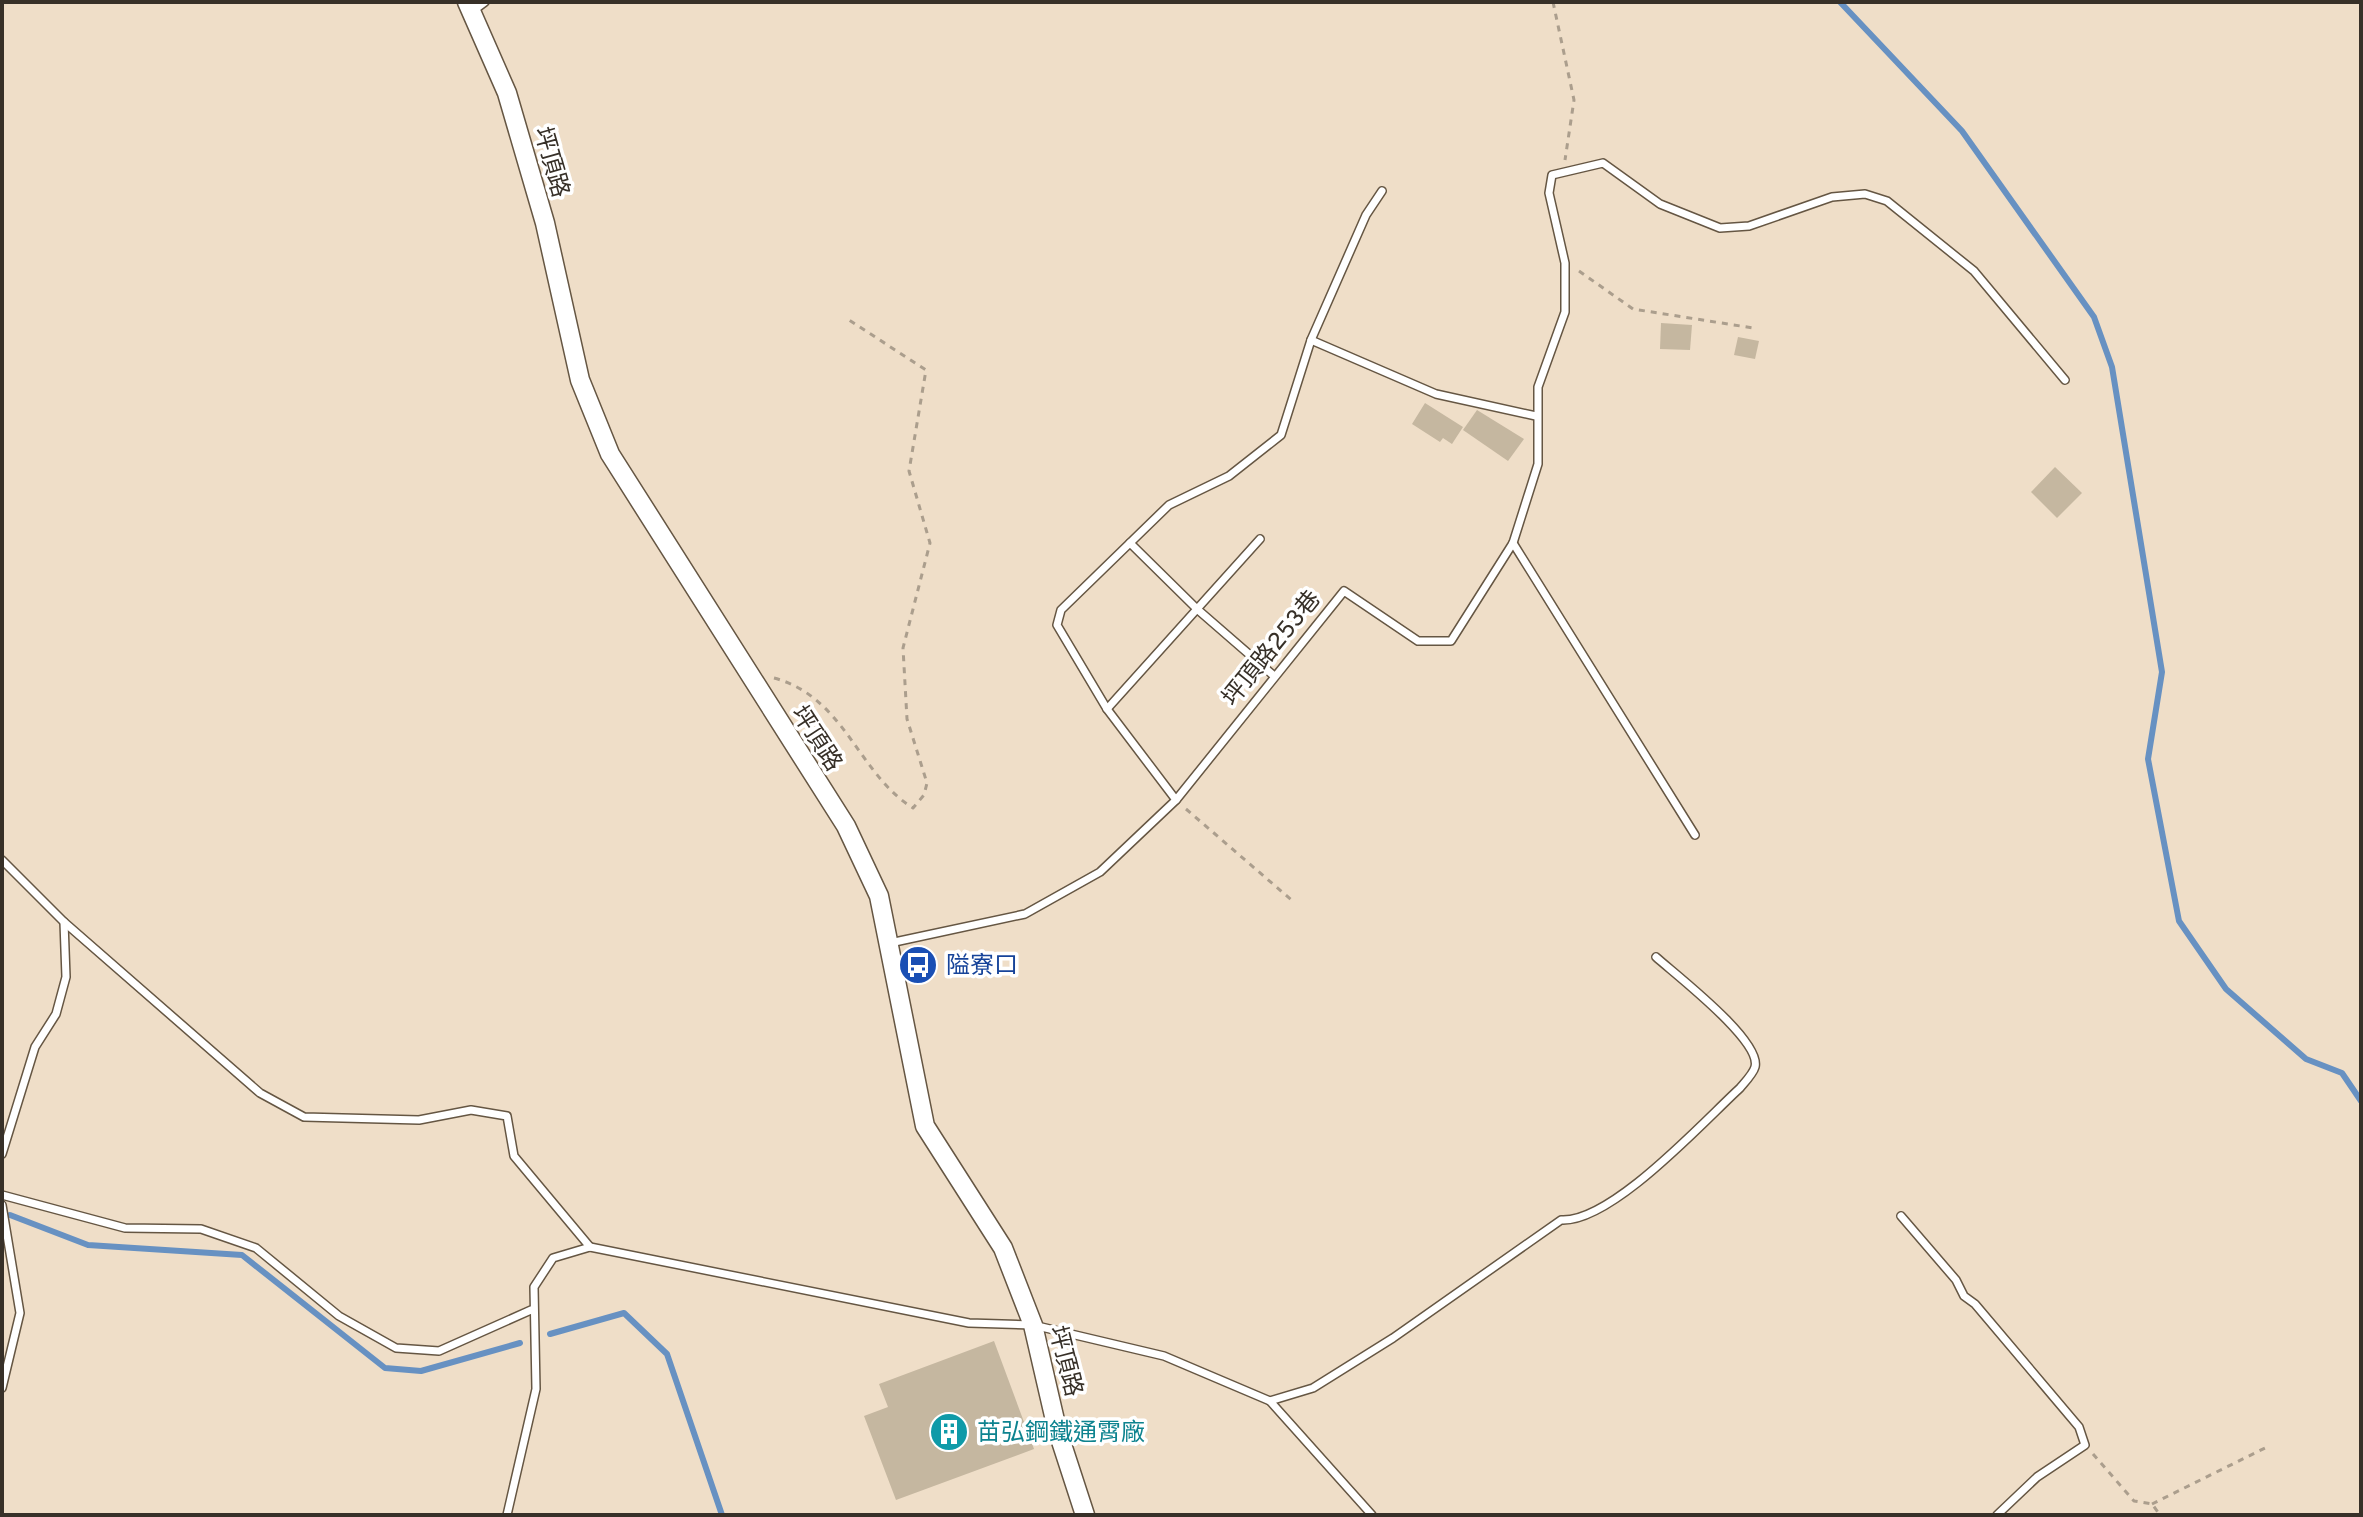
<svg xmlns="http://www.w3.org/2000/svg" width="2363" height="1517" viewBox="0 0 2363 1517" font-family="Overpass,'Noto Sans TC',sans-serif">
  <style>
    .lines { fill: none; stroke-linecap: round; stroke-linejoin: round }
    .stream { stroke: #6791c2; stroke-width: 6 }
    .building { fill: #c5b7a0 }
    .service-casing { stroke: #655643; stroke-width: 10 }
    .tertiary-casing { stroke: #655643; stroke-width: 21 }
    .path { stroke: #ab9e8d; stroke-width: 3; stroke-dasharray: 6 6; stroke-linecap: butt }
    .service { stroke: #fff; stroke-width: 7 }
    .tertiary { stroke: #fff; stroke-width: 18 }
    .labels { text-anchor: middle; stroke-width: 7; stroke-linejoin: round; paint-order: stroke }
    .street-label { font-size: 24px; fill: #373028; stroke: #fff }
    .transit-label { font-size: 24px; fill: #164399; stroke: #fff; text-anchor: start }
    .culture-label { font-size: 24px; fill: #0d838f; stroke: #fff; text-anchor: start }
  </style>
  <rect width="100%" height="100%" fill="#efdec8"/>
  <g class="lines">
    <g class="stream">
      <polyline points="1840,2 1962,131 2094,317 2112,367 2162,672 2148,759 2179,921 2226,989 2306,1059 2342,1073 2361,1101"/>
      <polyline points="10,1215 88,1245 242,1255 385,1368 421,1371 520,1343"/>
      <polyline points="550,1334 624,1313 667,1354 722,1515"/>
    </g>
  </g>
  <g class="building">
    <polygon points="1661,323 1692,325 1690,350 1660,349"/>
    <polygon points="1738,337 1759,341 1755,359 1734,355"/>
    <polygon points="1425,403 1463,427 1452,444 1443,438 1440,442 1412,424"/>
    <polygon points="1477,410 1524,439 1508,461 1463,430"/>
    <polygon points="2055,467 2082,493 2057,518 2031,492"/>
    <polygon points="994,1341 1034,1449 896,1500 864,1416 888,1407 879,1384"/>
  </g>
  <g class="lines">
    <defs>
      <g id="service">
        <polyline points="473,11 485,2"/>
        <polyline points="1382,191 1366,215 1311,340 1436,394 1536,416"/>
        <polyline points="1130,543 1197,609 1273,675"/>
        <polyline points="1513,543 1695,835"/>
        <polyline points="1107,709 1260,539"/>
        <polyline points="1176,800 1107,709 1057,625 1061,610 1169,505 1229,476 1281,435 1311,340"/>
        <polyline points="2,860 64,922 66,977 56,1014 35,1047 2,1154"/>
        <polyline points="64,922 260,1093 304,1117 419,1120 471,1110 507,1116 514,1156 590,1247"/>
        <polyline points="890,943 1025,914 1100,872 1176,800 1344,591 1418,641 1451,641 1513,543 1538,464 1538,387 1565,312 1565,263 1549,193 1552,175 1603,163 1660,204 1720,228 1749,226 1832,197 1865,194 1887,201 1974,271 2065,380"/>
        <polyline points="2,1195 125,1228 201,1229 256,1248 339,1316 396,1348 439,1351 531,1310"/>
        <polyline points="2,1205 20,1313 2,1388"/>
        <polyline points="1901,1216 1956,1280 1964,1296 1975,1304 2079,1427 2085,1445 2037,1477 1997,1515"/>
        <polyline points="1270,1401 1372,1515"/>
        <path d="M507 1515 536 1389 534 1287 553 1258 590 1247 969 1323 1033 1325 1164 1356 1270 1401 1313 1388 1393 1338 1561 1220C1611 1223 1702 1123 1740 1088 1745 1082 1753 1074 1755 1067 1762 1041 1676 975 1656 957"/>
      </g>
      <polyline id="tertiary" points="467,2 507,93 545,223 580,380 610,454 846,826 879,896 925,1126 1003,1248 1033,1325 1057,1429 1085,1515"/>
    </defs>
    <use href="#service" class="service-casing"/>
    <use href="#tertiary" class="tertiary-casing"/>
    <g class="path">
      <polyline points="1553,2 1574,100 1565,160"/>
      <polyline points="1579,271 1633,309 1753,328"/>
      <path d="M774 678C845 697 858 774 913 808L924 795 927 783 907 719 903 648 930 543 909 471 926 370 849 320"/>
      <polyline points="1186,809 1295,903"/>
      <polyline points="2093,1454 2134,1501 2152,1504 2160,1515"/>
      <polyline points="2152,1504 2267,1447"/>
    </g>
    <use href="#service" class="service"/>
    <use href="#tertiary" class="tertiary"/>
  </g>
  <defs>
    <symbol id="bus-disc" viewBox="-11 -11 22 22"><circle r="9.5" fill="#1a4fb4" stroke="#fff"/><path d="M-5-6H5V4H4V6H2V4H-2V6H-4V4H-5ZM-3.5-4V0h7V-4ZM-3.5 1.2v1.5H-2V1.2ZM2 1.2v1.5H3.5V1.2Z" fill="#fff"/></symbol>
    <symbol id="building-disc" viewBox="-11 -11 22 22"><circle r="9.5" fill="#0f9aa8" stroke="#fff"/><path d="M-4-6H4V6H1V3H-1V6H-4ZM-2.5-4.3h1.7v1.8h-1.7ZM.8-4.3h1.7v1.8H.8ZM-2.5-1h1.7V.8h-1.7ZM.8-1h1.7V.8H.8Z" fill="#fff"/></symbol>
  </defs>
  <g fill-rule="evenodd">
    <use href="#bus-disc" x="896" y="943" width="44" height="44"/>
    <use href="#building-disc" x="927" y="1410" width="44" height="44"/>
  </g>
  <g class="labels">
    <g class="street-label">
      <text transform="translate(552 162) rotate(74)" y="8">坪頂路</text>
      <text transform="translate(1271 648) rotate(-51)" y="8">坪頂路253巷</text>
      <text transform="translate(817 738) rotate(57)" y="8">坪頂路</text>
      <text transform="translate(1066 1361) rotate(76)" y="8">坪頂路</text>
    </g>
    <g class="transit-label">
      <text x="946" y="973">隘寮口</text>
    </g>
    <g class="culture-label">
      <text x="977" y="1440">苗弘鋼鐵通霄廠</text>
    </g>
  </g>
  <rect width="2363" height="1517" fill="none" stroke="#373028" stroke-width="8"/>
</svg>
